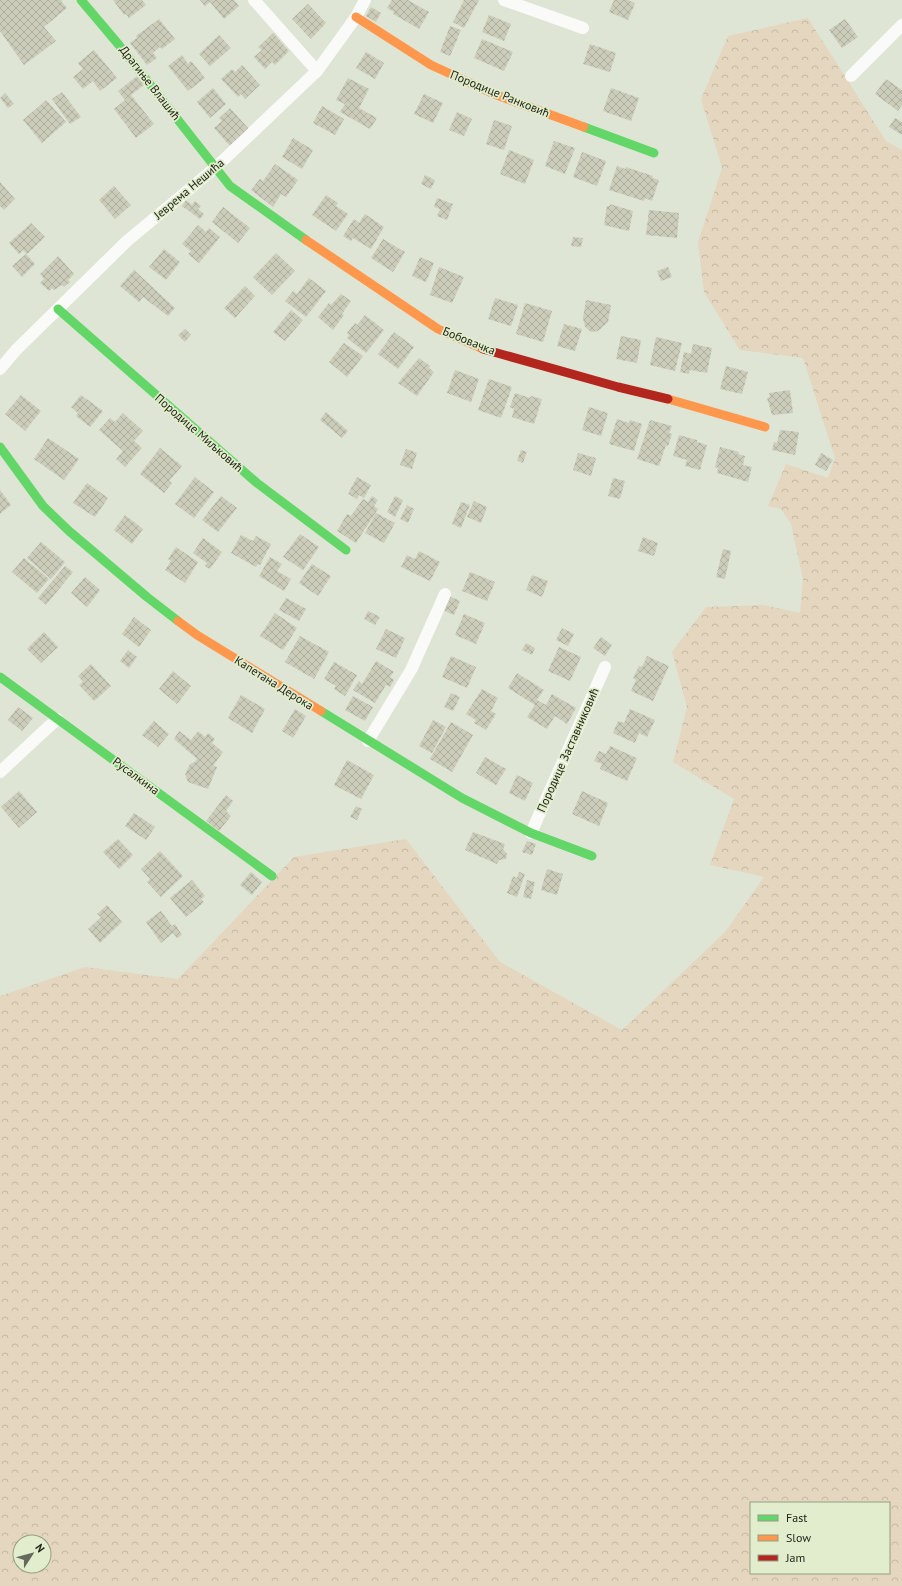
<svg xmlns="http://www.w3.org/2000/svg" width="902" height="1586" viewBox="0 0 902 1586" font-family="'PT Sans',sans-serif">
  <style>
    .forest { fill: url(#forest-crowns); fill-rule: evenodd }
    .building { fill: url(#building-cross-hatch) }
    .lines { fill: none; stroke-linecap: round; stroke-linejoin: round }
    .street { stroke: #fafbf9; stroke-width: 12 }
    .fast { stroke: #63d668; stroke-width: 9 }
    .slow { stroke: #ff974d; stroke-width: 9 }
    .jam { stroke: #b3261e; stroke-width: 9 }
    .labels { text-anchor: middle; stroke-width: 3.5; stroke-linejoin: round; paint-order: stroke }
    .street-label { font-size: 12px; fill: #23271b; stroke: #e1edcc }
  </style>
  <defs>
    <pattern id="forest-crowns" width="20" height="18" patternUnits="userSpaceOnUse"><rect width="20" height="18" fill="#e4d6bf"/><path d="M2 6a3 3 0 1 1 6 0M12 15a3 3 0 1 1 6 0" fill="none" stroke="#c3b8a4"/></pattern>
    <pattern id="building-cross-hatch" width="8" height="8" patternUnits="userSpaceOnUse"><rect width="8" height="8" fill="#ccb"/><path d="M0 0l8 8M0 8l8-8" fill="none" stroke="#afafa0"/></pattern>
  </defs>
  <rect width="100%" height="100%" fill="#dfe5d4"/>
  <path class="forest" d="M808 18 886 141 902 150V1586H0V996L85 967 178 979 294 857 406 839 500 962 622 1030 725 932 764 877 710 865 734 799 673 762 687 707 672 652 706 607 764 605 800 613 803 579 791 524 781 509 768 506 786 464 828 478 835 458 803 358 740 350 704 292 698 242 722 168 701 99 728 36ZM751 1503H889V1573H751ZM20 1542H44V1566H20Z"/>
  <g class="building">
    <polygon points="0,0 63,0 61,1 67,8 44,27 56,41 24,65 0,31"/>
    <polygon points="113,0 142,0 146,5 129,18 126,14 124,15"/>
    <polygon points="200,0 234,0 239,6 224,19 210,2 205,6"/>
    <polygon points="392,0 408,0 429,12 419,29 393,14 394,12 387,8"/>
    <polygon points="464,0 479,0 464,28 453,22"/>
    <polygon points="614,0 628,0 635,3 628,20 609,12"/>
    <polygon points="308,4 326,23 311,39 292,19"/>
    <polygon points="371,7 381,13 376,22 366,16"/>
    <polygon points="489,15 511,24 504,41 482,32"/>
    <polygon points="159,19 175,39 162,49 160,47 153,53 157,58 147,65 130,43 137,38 136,36"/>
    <polygon points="845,19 858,37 842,48 829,30"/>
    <polygon points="450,26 461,30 450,56 440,52"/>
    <polygon points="273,33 289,51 275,65 272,62 265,69 254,57 262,50 258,47"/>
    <polygon points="219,35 231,48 210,66 199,54"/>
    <polygon points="482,39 513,52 504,71 474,58"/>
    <polygon points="590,44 616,53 610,72 583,64"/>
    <polygon points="94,50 117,78 100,91 93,81 83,89 73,77 83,69 78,63"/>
    <polygon points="366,52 384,63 375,79 356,68"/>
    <polygon points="182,55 188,64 191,61 205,78 188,91 168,66"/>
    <polygon points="242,65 260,85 245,99 241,94 238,97 221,79 232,69 235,72"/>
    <polygon points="137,76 144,85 131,95 154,124 136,138 114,109 125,100 118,91"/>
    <polygon points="348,78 369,89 359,108 377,118 370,129 340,112 345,104 336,100"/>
    <polygon points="886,79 902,90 902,105 898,111 875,94"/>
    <polygon points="213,88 226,104 210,118 197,102"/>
    <polygon points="611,88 639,98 631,121 603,111"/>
    <polygon points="62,92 81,117 70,124 52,99"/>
    <polygon points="5,93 14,104 8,108 0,98"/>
    <polygon points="424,94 443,103 433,123 414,114"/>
    <polygon points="46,100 66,122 42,143 23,120"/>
    <polygon points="322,106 344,119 335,135 313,123"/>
    <polygon points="230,108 249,129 230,146 214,128 222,121 219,118"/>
    <polygon points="457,112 472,119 464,136 449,130"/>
    <polygon points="895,118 902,122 902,135 889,127"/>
    <polygon points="494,120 512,126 504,150 486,144"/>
    <polygon points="293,138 313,150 302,169 282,157"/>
    <polygon points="554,141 575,148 565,174 545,166"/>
    <polygon points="509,150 534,160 525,184 500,174"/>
    <polygon points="582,152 606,161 597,186 573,177"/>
    <polygon points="275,164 298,180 286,197 281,194 273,207 251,190 260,179 263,181"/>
    <polygon points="617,166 625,169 626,167 653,176 652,178 659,180 652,201 645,198 644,201 609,190"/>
    <polygon points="425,175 435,180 431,189 421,184"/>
    <polygon points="0,182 15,199 4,210 0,206"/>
    <polygon points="114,186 131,205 115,219 99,200"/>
    <polygon points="326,195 338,203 336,206 348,214 336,231 312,215"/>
    <polygon points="437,198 453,204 447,220 437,216 440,209 434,207"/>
    <polygon points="186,200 192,205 195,201 201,206 198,209 204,214 200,219 182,206"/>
    <polygon points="610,204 633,211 629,231 604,225 607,206 610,206"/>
    <polygon points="223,207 250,228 238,243 212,222"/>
    <polygon points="649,210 679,213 677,238 646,235"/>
    <polygon points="365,214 384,227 371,249 353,238 351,241 343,236 354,219 359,223"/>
    <polygon points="31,223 45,237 27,254 23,250 19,254 9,243"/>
    <polygon points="198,225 206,232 209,228 220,237 199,263 188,254 191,251 182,244"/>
    <polygon points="573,237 583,238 581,247 571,246"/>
    <polygon points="383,239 405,252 393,272 371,258"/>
    <polygon points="164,249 180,262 166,280 149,267"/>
    <polygon points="276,253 295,271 272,295 253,277"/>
    <polygon points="26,254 35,264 22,277 12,266"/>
    <polygon points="58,256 74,274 68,280 70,282 64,287 62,285 54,290 52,288 49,291 40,283 44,279 40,274"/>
    <polygon points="420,257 434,263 426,282 412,276"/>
    <polygon points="439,267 464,277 452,303 430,295"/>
    <polygon points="668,267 672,277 661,281 657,271"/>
    <polygon points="134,270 175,308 168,316 143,297 139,302 120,286"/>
    <polygon points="309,278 326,291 306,317 285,301 293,291 297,294"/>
    <polygon points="245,286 255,296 235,318 224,308"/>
    <polygon points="341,294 351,301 342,314 344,315 333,330 318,317 329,303 331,305"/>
    <polygon points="495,298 518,305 511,326 488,319"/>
    <polygon points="586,300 611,305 608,322 598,331 591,332 585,327 583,318"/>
    <polygon points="525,303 552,311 543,342 516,334"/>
    <polygon points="291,310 303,320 285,341 273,332"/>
    <polygon points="365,315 384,330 366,353 347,338 349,335 347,333 355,323 357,325"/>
    <polygon points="564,324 582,329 575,351 557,346"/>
    <polygon points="185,329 191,335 185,342 178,335"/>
    <polygon points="394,332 414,347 398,369 378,354"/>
    <polygon points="621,336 641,340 637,363 616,359"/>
    <polygon points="656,337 682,343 675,371 650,365"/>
    <polygon points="344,343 363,356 347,377 329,362"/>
    <polygon points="693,344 712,348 707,373 690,370 689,374 680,372 684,352 691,354"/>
    <polygon points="419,358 430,366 429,368 434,372 417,396 398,383"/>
    <polygon points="726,366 748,372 742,394 720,389"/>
    <polygon points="455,370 479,379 471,402 447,393"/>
    <polygon points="489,379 512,387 501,418 478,410"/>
    <polygon points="790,390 793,413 772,415 767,398 770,397 769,393"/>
    <polygon points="515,393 530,398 531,396 542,399 534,424 512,417 514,409 510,407"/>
    <polygon points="21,395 41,411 25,431 5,414"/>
    <polygon points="81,395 103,411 90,427 76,416 78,413 71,407"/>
    <polygon points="589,407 608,413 601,436 582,430"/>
    <polygon points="326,412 348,431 342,438 320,420"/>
    <polygon points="123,413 143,431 134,441 142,448 125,467 116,459 123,451 99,430 110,418 115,422"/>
    <polygon points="617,419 629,423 630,420 642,424 634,451 609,444"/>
    <polygon points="650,420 672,426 669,433 672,434 668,446 666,445 659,466 637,459"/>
    <polygon points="780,430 799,432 795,455 772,450 774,442 777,443"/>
    <polygon points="679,435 697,440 697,442 707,445 700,470 685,466 687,460 673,456"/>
    <polygon points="48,438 79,459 64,480 34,459"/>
    <polygon points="720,447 739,452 738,454 745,456 743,465 752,467 748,482 717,473 718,468 715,467"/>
    <polygon points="160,448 182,466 169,481 172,483 164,493 140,474"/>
    <polygon points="406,449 417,453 412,469 400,465"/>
    <polygon points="521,450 527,452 523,463 517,461"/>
    <polygon points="578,453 596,458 591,476 573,470"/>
    <polygon points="821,453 833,460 826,471 815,465"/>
    <polygon points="195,477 214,492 194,518 175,504"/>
    <polygon points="357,477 371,485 364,498 359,495 357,499 348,494"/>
    <polygon points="613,478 625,481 620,499 608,496"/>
    <polygon points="87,483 108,498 95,517 73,503"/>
    <polygon points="0,490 11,505 0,514"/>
    <polygon points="221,496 237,508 218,532 202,520"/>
    <polygon points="372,496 378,500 374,506 378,509 356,543 337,531 347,514 351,516 363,499 368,502"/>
    <polygon points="395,496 403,500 395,517 387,512"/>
    <polygon points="474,501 487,507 481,523 467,517"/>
    <polygon points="461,502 470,505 461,528 452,524"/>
    <polygon points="407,505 414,509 408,523 400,519"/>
    <polygon points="376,513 395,523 384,543 365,533"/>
    <polygon points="125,515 143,529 132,544 114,530"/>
    <polygon points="300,534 319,547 303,570 283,557"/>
    <polygon points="241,535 253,541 256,536 271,544 260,565 258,564 256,567 231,553"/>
    <polygon points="643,537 658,543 654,556 638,551"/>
    <polygon points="203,538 222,552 210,569 205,566 207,563 193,553"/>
    <polygon points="41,542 65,562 51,579 27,558"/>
    <polygon points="176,547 198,562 185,583 165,570 171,561 168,559"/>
    <polygon points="723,549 731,551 725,579 716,577"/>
    <polygon points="419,551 440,562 430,581 401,567 407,555 415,559"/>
    <polygon points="270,557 282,564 277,571 291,579 284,591 259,576"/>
    <polygon points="24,558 49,579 37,593 12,572"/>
    <polygon points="312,564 331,576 318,596 299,583"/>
    <polygon points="65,566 73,572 46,605 38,598"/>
    <polygon points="470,572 495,582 487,601 462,591"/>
    <polygon points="532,575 548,581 542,597 526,590"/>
    <polygon points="85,577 100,590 87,607 71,593"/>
    <polygon points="449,596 460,601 454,615 443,610"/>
    <polygon points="286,598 306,609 299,621 279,610"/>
    <polygon points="368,611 380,617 375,625 364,619"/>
    <polygon points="275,613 297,628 283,650 260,636"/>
    <polygon points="464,614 485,623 476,644 455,635"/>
    <polygon points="134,617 151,630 139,647 122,634"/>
    <polygon points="562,628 574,634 568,646 556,640"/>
    <polygon points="386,629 405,638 396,658 376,649"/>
    <polygon points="44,632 58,647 41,663 27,649"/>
    <polygon points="300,636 329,652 314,679 285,662"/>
    <polygon points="601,637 612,645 605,656 593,648"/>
    <polygon points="526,643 535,648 532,655 522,650"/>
    <polygon points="559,647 581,657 570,681 548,671"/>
    <polygon points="128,650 137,657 129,668 120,661"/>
    <polygon points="451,656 476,667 467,688 442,677"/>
    <polygon points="647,656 669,666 653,701 631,691 636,680 633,678 639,666 642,667"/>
    <polygon points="376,661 394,672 390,677 394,680 390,687 386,685 375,703 353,690 359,681 362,684"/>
    <polygon points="334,662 357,675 345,696 334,689 336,686 324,679"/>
    <polygon points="91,664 111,686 94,701 79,685 83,682 78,676"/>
    <polygon points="173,671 191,686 177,704 159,689"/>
    <polygon points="517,673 544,690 537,700 546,705 552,694 576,708 567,724 555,716 547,729 527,717 535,705 508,688"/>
    <polygon points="482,689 498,698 491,711 496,714 486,730 474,723 476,720 466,714"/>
    <polygon points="451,693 460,697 453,711 444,707"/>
    <polygon points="241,695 265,709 252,733 228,718"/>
    <polygon points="353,696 373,707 365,721 345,710"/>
    <polygon points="18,707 33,718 22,731 8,720"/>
    <polygon points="295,709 306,716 293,738 282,731"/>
    <polygon points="630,709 655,720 647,737 639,733 635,743 613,733 618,721 624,723"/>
    <polygon points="433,720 446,727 432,753 419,746"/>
    <polygon points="154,721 169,734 158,747 142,735"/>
    <polygon points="451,722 473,735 452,772 430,759"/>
    <polygon points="179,731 191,740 198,731 205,737 208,733 215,739 212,743 223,752 213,766 217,767 208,789 188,782 185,774 190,764 195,762 197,759 174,739"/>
    <polygon points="610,746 637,758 627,781 600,769 602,764 594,761 599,751 606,754"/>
    <polygon points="485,757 506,769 496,785 476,773"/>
    <polygon points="347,760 374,775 361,799 334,785"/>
    <polygon points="517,775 533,783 525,801 509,793"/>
    <polygon points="19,791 37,812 19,828 1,807"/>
    <polygon points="582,791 608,803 599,826 572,814"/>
    <polygon points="226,795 233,801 226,811 231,816 219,831 206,821"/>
    <polygon points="356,806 362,809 357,820 350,817"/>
    <polygon points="134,813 155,827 146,840 125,826"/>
    <polygon points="473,832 505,844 503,849 507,854 506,859 499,860 497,864 465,850"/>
    <polygon points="118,839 133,855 119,869 103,852"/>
    <polygon points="527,841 536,844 532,855 522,852"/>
    <polygon points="160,851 183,876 161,897 147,882 150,879 141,869"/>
    <polygon points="547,869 563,874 557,895 541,890"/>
    <polygon points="251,872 262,882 252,895 240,885"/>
    <polygon points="519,872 525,874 517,897 507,893 513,876 517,878"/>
    <polygon points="192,880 205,896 201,899 204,902 186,917 170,898"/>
    <polygon points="527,880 535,882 531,899 523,897"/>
    <polygon points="107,905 122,922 100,943 88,929 101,917 97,914"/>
    <polygon points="161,911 172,926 175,924 182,935 177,938 173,933 161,943 146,922"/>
  </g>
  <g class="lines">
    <g class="street">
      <polyline points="254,0 317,71"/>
      <polyline points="504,0 583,28"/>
      <polyline points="851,76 902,25"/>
      <polyline points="0,369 16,350 127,241 216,167 317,71 356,17 365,0"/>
      <polyline points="368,741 411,670 445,594"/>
      <polyline points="0,772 57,719"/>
      <polyline points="531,833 605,667"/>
    </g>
    <g class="fast">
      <polyline points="81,0 119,45 230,186 306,240"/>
      <polyline points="584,127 654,153"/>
      <polyline points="58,309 257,483 346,550"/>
      <polyline points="0,447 43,506 69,531 147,597 178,621"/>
      <polyline points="0,677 272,876"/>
      <polyline points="321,711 462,798 531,833 592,856"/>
    </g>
    <g class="slow">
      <polyline points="356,17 431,65 494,94 584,127"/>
      <polyline points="306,240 438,329 483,349"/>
      <polyline points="668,399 765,427"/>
      <polyline points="178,621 197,635 321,711"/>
    </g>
    <polyline class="jam" points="483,349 618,387 668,399"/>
  </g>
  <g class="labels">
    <g class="street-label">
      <text transform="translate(150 83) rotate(52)" y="4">Драгиње Влашић</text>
      <text transform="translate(500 94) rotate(22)" y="4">Породице Ранковић</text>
      <text transform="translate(189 189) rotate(-40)" y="4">Јеврема Нешића</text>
      <text transform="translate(469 341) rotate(22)" y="4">Бобовачка</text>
      <text transform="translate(199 433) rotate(41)" y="4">Породице Миљковић</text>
      <text transform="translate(274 683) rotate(32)" y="4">Капетана Дерока</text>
      <text transform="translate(568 750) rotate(-66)" y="4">Породице Заставниковић</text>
      <text transform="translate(136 776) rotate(36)" y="4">Русалкина</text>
    </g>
  </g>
  <rect x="750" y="1502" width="140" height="72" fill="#e1edcc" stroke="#959e85"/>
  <rect x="758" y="1515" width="20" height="6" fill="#63d668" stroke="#959e85"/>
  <text x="786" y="1522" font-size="12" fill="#23271b">Fast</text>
  <rect x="758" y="1535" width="20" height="6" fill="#ff974d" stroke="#959e85"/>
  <text x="786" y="1542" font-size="12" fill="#23271b">Slow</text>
  <rect x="758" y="1555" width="20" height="6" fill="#b3261e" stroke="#959e85"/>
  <text x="786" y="1562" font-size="12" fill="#23271b">Jam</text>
  <g transform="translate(32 1554) rotate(54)"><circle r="19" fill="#e1edcc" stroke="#959e85"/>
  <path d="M0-3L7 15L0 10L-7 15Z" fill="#656a5c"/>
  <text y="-6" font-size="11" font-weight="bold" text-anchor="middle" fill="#23271b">N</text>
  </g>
</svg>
